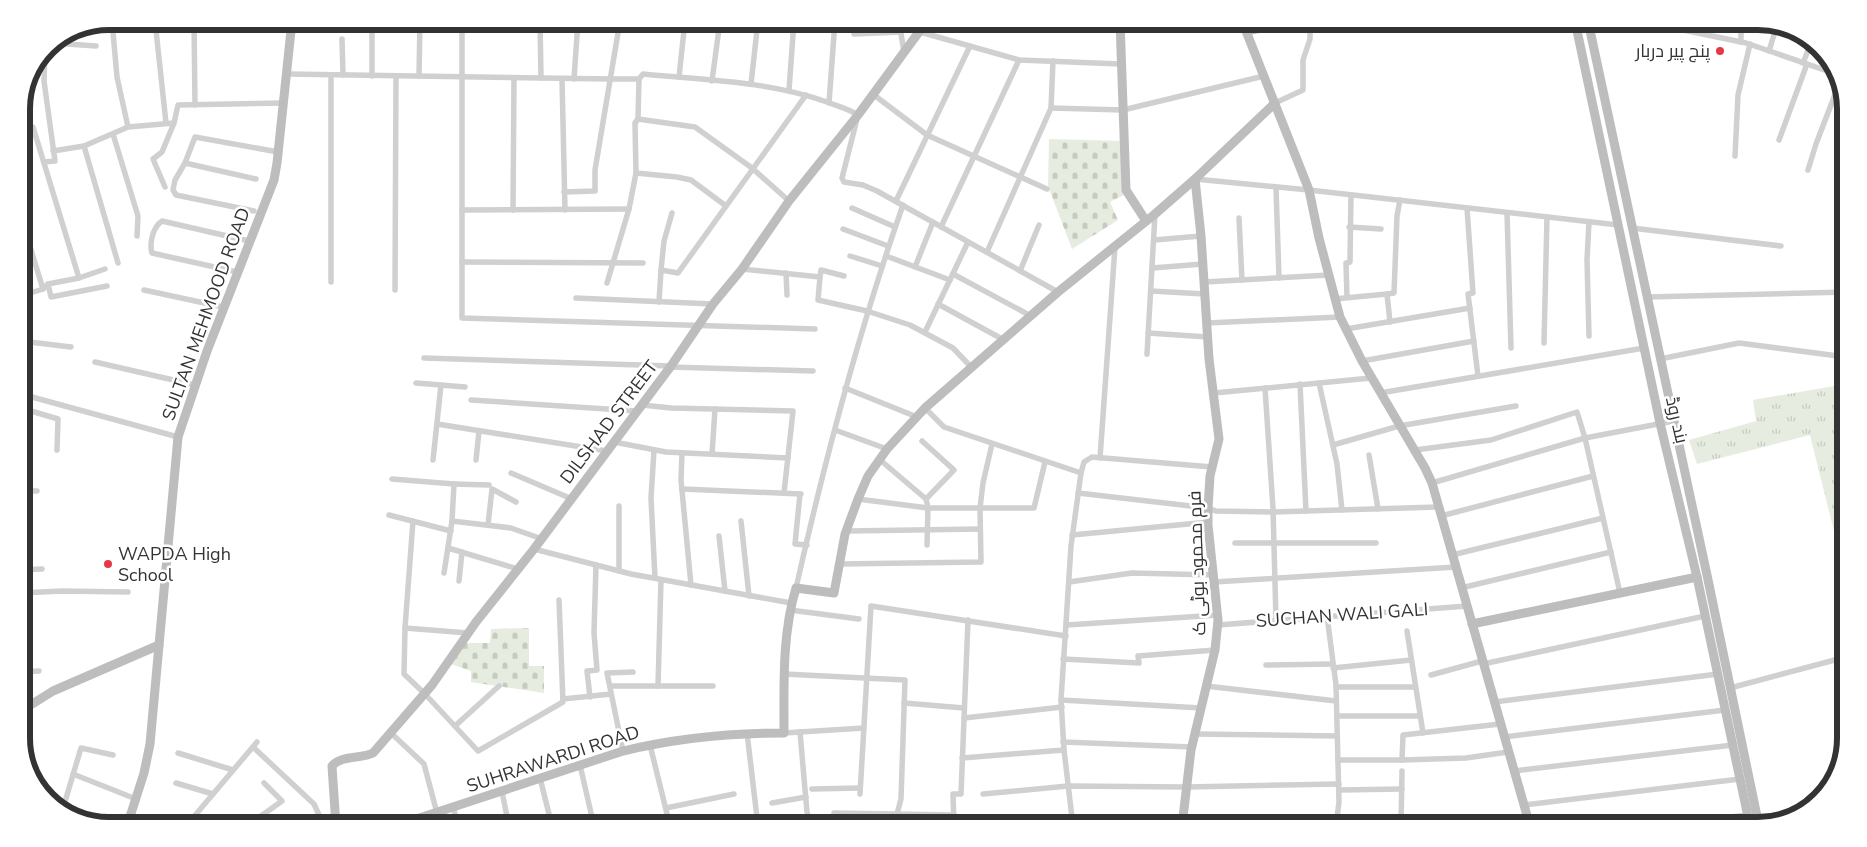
<svg xmlns="http://www.w3.org/2000/svg" width="1867" height="847" viewBox="0 0 1867 847" font-family="'Nunito Sans',Cairo,sans-serif">
  <style>
    .grass { fill: url(#grass-tufts) }
    .cemetery { fill: url(#cemetery-stones) }
    .lines { fill: none; stroke-linecap: round; stroke-linejoin: round }
    .street { stroke: #d0d0d0; stroke-width: 5.5 }
    .secondary { stroke: #bdbdbd; stroke-width: 9 }
    .poi-dot { fill: #e63946; stroke: #fff; stroke-width: 2 }
    .labels { text-anchor: middle; stroke-width: 5; stroke-linejoin: round; paint-order: stroke }
    .poi-label { font-size: 18px; fill: #333; stroke: #fff; text-anchor: end }
    .street-label { font-size: 18px; fill: #333; stroke: #fff }
    .rim { fill: none; stroke: #333; stroke-width: 6 }
  </style>
  <defs>
    <pattern id="grass-tufts" width="24" height="20" patternUnits="userSpaceOnUse" patternTransform="scale(1.25)"><rect width="24" height="20" fill="#e6ecdf"/><path d="M3 7l-1-3M5 7V3M7 7l1-3M15 17l-1-3M17 17v-4M19 17l1-3" fill="none" stroke="#c6cbc0"/></pattern>
    <pattern id="cemetery-stones" width="16" height="16" patternUnits="userSpaceOnUse" patternTransform="scale(1.25)"><rect width="16" height="16" fill="#e6ecdf"/><path d="M2 7V4a2 2 0 0 1 4 0v3zM10 15v-3a2 2 0 0 1 4 0v3z" fill="#c6cbc0"/></pattern>
  </defs>
  <rect width="100%" height="100%" fill="#fff"/>
  <polygon class="grass" points="1846,384 1846,579 1810,435 1697,464 1689,440 1756,421 1753,400"/>
  <g class="cemetery">
    <polygon points="1049,139 1124,141 1128,193 1110,202 1118,220 1072,249 1048,186"/>
    <polygon points="529,628 529,666 544,666 544,693 471,682 471,671 448,663 463,643 490,643 491,629"/>
  </g>
  <g class="lines">
    <g class="street">
      <polyline points="112,21 117,77 128,127 174,123 178,105 283,103"/>
      <polyline points="155,21 166,123"/>
      <polyline points="194,21 195,105"/>
      <polyline points="462,21 462,318 815,329"/>
      <polyline points="540,21 541,78"/>
      <polyline points="899,21 904,52"/>
      <polyline points="1008,21 1025,26 1120,27"/>
      <polyline points="1590,29 1664,26 1746,43 1836,74"/>
      <polyline points="920,32 1019,60 1121,64"/>
      <polyline points="854,34 901,32"/>
      <polyline points="1703,34 1703,21"/>
      <polyline points="342,39 343,75"/>
      <polyline points="1741,42 1741,21"/>
      <polyline points="53,43 96,46"/>
      <polyline points="1769,51 1777,25"/>
      <polyline points="1803,63 1811,43"/>
      <path d="M287 74 611 79H639L643 74C704 80 768 81 827 102 837 106 849 109 858 115L842 178 844 182 863 185 877 191 1058 292"/>
      <polyline points="331,75 331,282"/>
      <polyline points="372,76 372,21"/>
      <polyline points="419,76 420,21"/>
      <polyline points="679,77 685,21"/>
      <polyline points="562,79 565,210"/>
      <polyline points="574,79 578,21"/>
      <polyline points="712,81 720,21"/>
      <polyline points="751,84 758,21"/>
      <polyline points="789,90 794,21"/>
      <polyline points="874,95 927,135 1047,189"/>
      <polyline points="22,103 24,129 33,127 79,278"/>
      <polyline points="829,103 835,21"/>
      <polyline points="1275,103 1303,90 1303,60 1310,39 1310,21"/>
      <polyline points="1051,108 1123,110 1264,76"/>
      <polyline points="638,119 695,127 752,168 789,201"/>
      <polyline points="113,134 138,216 137,236"/>
      <polyline points="1779,140 1807,64"/>
      <polyline points="84,146 118,263"/>
      <polyline points="53,151 84,146 128,127"/>
      <polyline points="1735,156 1738,95 1750,44"/>
      <polyline points="44,162 55,161 44,81 45,51"/>
      <polyline points="185,163 256,179"/>
      <polyline points="1808,170 1816,144 1839,84"/>
      <polyline points="636,173 677,177 691,180 726,206"/>
      <polyline points="1845,174 1846,174"/>
      <polyline points="1195,179 1309,190 1618,225"/>
      <polyline points="165,187 153,159 162,152 174,123"/>
      <polyline points="1276,188 1279,278"/>
      <polyline points="564,192 595,191 595,170 620,21"/>
      <polyline points="896,201 970,46"/>
      <polyline points="852,208 895,227"/>
      <polyline points="1467,208 1473,293 1468,294 1478,376"/>
      <polyline points="462,210 629,209"/>
      <polyline points="513,210 514,78"/>
      <polyline points="254,211 176,195 173,190 175,180 185,163 195,137 278,152"/>
      <polyline points="1507,213 1511,348"/>
      <polyline points="21,217 43,289"/>
      <polyline points="1239,218 1242,280"/>
      <polyline points="1589,222 1587,260 1589,336"/>
      <polyline points="941,227 1019,60"/>
      <polyline points="1349,227 1381,229"/>
      <polyline points="1632,228 1781,246"/>
      <polyline points="843,229 888,246"/>
      <polyline points="1154,240 1201,236"/>
      <polyline points="987,252 1051,108 1053,61"/>
      <polyline points="850,256 882,266"/>
      <polyline points="886,256 950,280"/>
      <polyline points="462,262 643,263"/>
      <polyline points="915,267 933,222"/>
      <polyline points="1152,268 1203,264"/>
      <polyline points="742,269 820,277 818,300 867,311 910,325 953,348 972,368"/>
      <polyline points="661,270 664,241 672,213"/>
      <polyline points="1020,271 1039,225"/>
      <path d="M237 272 152 253C149 243 153 227 162 221L249 241"/>
      <polyline points="786,273 787,295"/>
      <polyline points="953,274 1031,316"/>
      <polyline points="820,277 821,270 844,276"/>
      <polyline points="1204,282 1329,275"/>
      <polyline points="607,283 629,209 636,173 635,123 638,119 639,79"/>
      <polyline points="48,284 51,297 107,286"/>
      <polyline points="144,290 223,307"/>
      <polyline points="395,290 396,76"/>
      <polyline points="1151,291 1205,294"/>
      <polyline points="1387,294 1394,293 1397,216 1400,200"/>
      <polyline points="21,296 43,289 48,284 79,278 105,269"/>
      <polyline points="1347,297 1346,263 1350,262 1351,195"/>
      <polyline points="1647,297 1846,292"/>
      <polyline points="576,298 713,304"/>
      <polyline points="1334,299 1387,294 1390,322"/>
      <polyline points="659,302 661,270 678,273 806,95"/>
      <polyline points="938,304 1004,340"/>
      <polyline points="1207,323 1340,317"/>
      <polyline points="1346,329 1470,308"/>
      <polyline points="925,332 968,242"/>
      <polyline points="1148,333 1208,337"/>
      <polyline points="21,341 71,347"/>
      <polyline points="1544,343 1547,217"/>
      <polyline points="1147,354 1155,214"/>
      <polyline points="424,358 671,366"/>
      <polyline points="1660,359 1739,343 1846,357"/>
      <polyline points="1362,361 1474,341"/>
      <polyline points="95,362 195,385"/>
      <polyline points="670,367 813,371"/>
      <polyline points="416,383 465,387"/>
      <polyline points="1319,383 1337,464 1342,510"/>
      <polyline points="1300,384 1306,511"/>
      <polyline points="845,388 917,417"/>
      <polyline points="1265,388 1273,508 1276,620"/>
      <polyline points="1214,393 1371,378"/>
      <polyline points="1380,393 1644,348"/>
      <polyline points="21,394 178,437"/>
      <polyline points="471,400 637,411"/>
      <polyline points="642,405 671,408 793,411 784,493"/>
      <polyline points="21,408 58,419 57,450"/>
      <polyline points="925,408 944,427 1081,473"/>
      <polyline points="437,424 607,451"/>
      <polyline points="835,430 887,449"/>
      <polyline points="922,441 954,470 926,499"/>
      <polyline points="614,442 666,452 788,458"/>
      <polyline points="1333,445 1399,426 1516,406"/>
      <polyline points="654,450 651,498 655,578"/>
      <polyline points="1415,450 1491,440 1577,412 1585,438 1620,593"/>
      <polyline points="682,453 681,480 691,585"/>
      <polyline points="712,454 715,409"/>
      <polyline points="1369,455 1378,509"/>
      <polyline points="1100,458 1115,247"/>
      <polyline points="879,459 926,499 928,508 927,545"/>
      <polyline points="433,460 441,385"/>
      <polyline points="476,460 479,431"/>
      <polyline points="511,473 572,499"/>
      <polyline points="392,479 454,484 452,521"/>
      <polyline points="1432,483 1585,438 1674,421"/>
      <polyline points="454,484 489,485"/>
      <polyline points="682,489 801,494"/>
      <polyline points="21,491 37,491"/>
      <polyline points="1078,493 1208,508 1216,511 1273,512 1438,507"/>
      <polyline points="800,494 795,544 807,545"/>
      <polyline points="858,499 928,508 1034,508 1045,462"/>
      <polyline points="619,506 619,571"/>
      <polyline points="389,515 451,531"/>
      <polyline points="1441,516 1593,476"/>
      <polyline points="413,521 405,628 404,674 425,694 478,751 563,702 559,600"/>
      <polyline points="741,521 749,596"/>
      <polyline points="488,525 492,489 516,502"/>
      <polyline points="847,531 980,529"/>
      <polyline points="1072,535 1209,522"/>
      <polyline points="719,536 725,591"/>
      <polyline points="1235,543 1376,543"/>
      <polyline points="448,548 518,569"/>
      <polyline points="534,549 631,574 791,603"/>
      <polyline points="1452,555 1603,518"/>
      <polyline points="839,564 981,562 980,508 983,483 992,444"/>
      <polyline points="21,570 42,569"/>
      <polyline points="444,573 452,521 511,528 542,539"/>
      <polyline points="459,581 462,552"/>
      <polyline points="1069,582 1132,573 1214,575"/>
      <polyline points="1214,582 1456,567"/>
      <path d="M796 588C825 459 859 330 903 205"/>
      <polyline points="1461,588 1611,552"/>
      <polyline points="21,593 62,591 128,592"/>
      <polyline points="790,610 859,619"/>
      <polyline points="1327,616 1336,685 1339,802 1336,826"/>
      <polyline points="1067,625 1218,615"/>
      <polyline points="1218,625 1467,606"/>
      <polyline points="405,628 468,633"/>
      <polyline points="1407,631 1423,733"/>
      <polyline points="1063,659 1139,663 1138,656 1215,650"/>
      <polyline points="1483,664 1705,616"/>
      <polyline points="1266,665 1332,664"/>
      <polyline points="1333,668 1411,660"/>
      <polyline points="21,672 39,671"/>
      <polyline points="784,674 905,680 901,799 897,814 954,815"/>
      <polyline points="1431,675 1482,661"/>
      <polyline points="610,686 713,686"/>
      <polyline points="658,686 661,580"/>
      <polyline points="1206,686 1336,701"/>
      <polyline points="1336,687 1415,687"/>
      <polyline points="1730,688 1846,657"/>
      <polyline points="590,697 587,671 597,670 594,633 596,565"/>
      <polyline points="563,699 611,694"/>
      <polyline points="1061,700 1201,708"/>
      <polyline points="1494,702 1718,674"/>
      <polyline points="904,703 964,708"/>
      <polyline points="1337,716 1420,716"/>
      <polyline points="964,718 1062,707"/>
      <polyline points="1500,724 1403,735 1402,760 1466,758 1508,752"/>
      <polyline points="455,726 499,686"/>
      <polyline points="800,732 807,812 811,826"/>
      <polyline points="391,733 424,764 437,813"/>
      <polyline points="747,733 758,826"/>
      <polyline points="784,733 864,728"/>
      <polyline points="1195,734 1337,736"/>
      <polyline points="1504,737 1725,710"/>
      <polyline points="1063,742 1192,747"/>
      <polyline points="650,745 670,826"/>
      <polyline points="253,747 314,804 324,826"/>
      <polyline points="623,751 607,673 633,672"/>
      <polyline points="178,753 233,770"/>
      <polyline points="962,758 1064,750"/>
      <polyline points="1338,760 1402,760"/>
      <polyline points="580,765 594,826"/>
      <polyline points="1514,771 1733,745"/>
      <polyline points="73,774 136,799"/>
      <polyline points="540,778 552,826"/>
      <polyline points="176,783 213,794"/>
      <polyline points="812,789 860,788"/>
      <polyline points="1339,790 1402,789"/>
      <polyline points="502,792 509,826"/>
      <polyline points="860,794 871,606 1066,636"/>
      <polyline points="983,794 1068,786 1187,787 1339,784"/>
      <polyline points="772,803 806,797"/>
      <polyline points="1524,805 1740,779"/>
      <polyline points="454,807 456,826"/>
      <polyline points="666,808 734,794"/>
      <polyline points="834,813 897,814"/>
      <polyline points="1337,821 1402,820"/>
      <polyline points="107,822 64,805 81,748 113,755"/>
      <polyline points="186,826 257,742"/>
      <polyline points="247,826 282,801 264,783"/>
      <polyline points="608,826 668,816"/>
      <polyline points="954,826 953,794 961,794 968,620"/>
      <polyline points="1073,826 1064,750 1061,700 1071,546 1081,473 1084,462 1092,457 1212,467"/>
      <polyline points="1401,826 1402,771"/>
      <polyline points="1652,826 1748,815"/>
    </g>
    <g class="secondary">
      <polyline points="1120,21 1126,190 1146,221"/>
      <polyline points="1242,21 1246,31"/>
      <polyline points="1297,21 1246,31 1309,190 1319,238 1340,317 1362,361 1425,468 1432,483 1530,826"/>
      <polyline points="1575,21 1660,423 1697,577 1750,826"/>
      <polyline points="1588,21 1707,575 1759,826"/>
      <polyline points="1472,624 1697,577"/>
      <polyline points="21,711 53,691 159,645"/>
      <polyline points="127,826 144,773 150,744 178,437 207,351 274,180 277,163 292,21"/>
      <path d="M336 826 332 766C341 755 361 759 373 753L432 685 476 622 534 549 671 366 713 304 742 269 789 201 858 115 927 21"/>
      <path d="M395 826 623 751C677 738 729 733 784 733 784 685 782 634 796 588L834 593 845 534 858 499 868 476 887 449 925 408 1058 292 1155 214 1195 179 1275 103"/>
      <polyline points="1182,826 1191,750 1215,650 1218,620 1208,525 1208,508 1210,476 1219,439 1209,359 1201,236 1195,179"/>
    </g>
  </g>
  <g class="poi-dot">
    <circle cx="1720" cy="51" r="5"/>
    <circle cx="108" cy="564" r="5"/>
  </g>
  <g class="labels">
    <g class="poi-label">
      <text x="1710" y="57">پنج پیر دربار</text>
      <text x="118" y="560" text-anchor="start">WAPDA High<tspan x="118" dy="21">School</tspan></text>
    </g>
    <g class="street-label">
      <text transform="translate(206 314) rotate(-70)" y="6">SULTAN MEHMOOD ROAD</text>
      <text transform="translate(1677 420) rotate(77)" y="6">بند روڈ</text>
      <text transform="translate(609 422) rotate(-53)" y="6">DILSHAD STREET</text>
      <text transform="translate(1197 563) rotate(-92)" y="6">فرم محمود بوٹی ک</text>
      <text transform="translate(1342 615) rotate(-4)" y="6">SUCHAN WALI GALI</text>
      <text transform="translate(553 759) rotate(-18)" y="6">SUHRAWARDI ROAD</text>
    </g>
  </g>
  <path d="M0 0H1867V847H0ZM109 30H1758A79 79 0 0 1 1837 109V738A79 79 0 0 1 1758 817H109A79 79 0 0 1 30 738V109A79 79 0 0 1 109 30Z" fill="#fff" fill-rule="evenodd"/>
  <path class="rim" d="M109 30H1758A79 79 0 0 1 1837 109V738A79 79 0 0 1 1758 817H109A79 79 0 0 1 30 738V109A79 79 0 0 1 109 30Z"/>
</svg>
